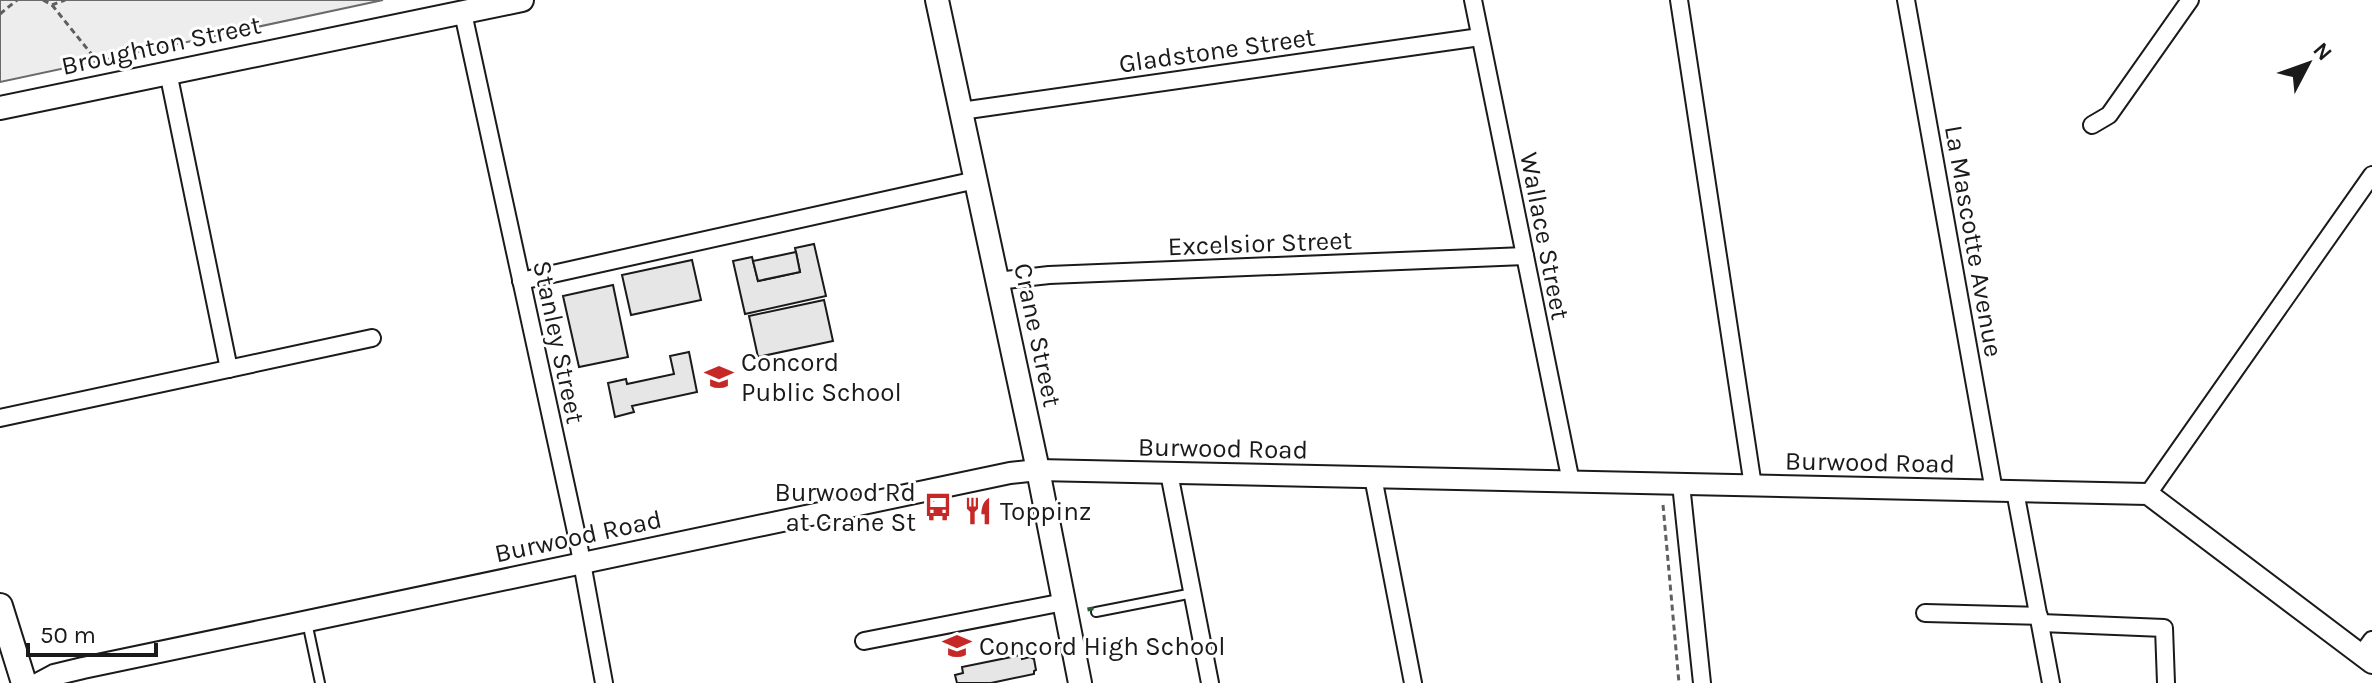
<svg xmlns="http://www.w3.org/2000/svg" width="2372" height="683" viewBox="0 0 2372 683" font-family="Karla,sans-serif">
  <style>
    .green { fill: #ededed; stroke: #6a6a6a; stroke-width: 2 }
    .building { fill: #e6e6e6; stroke: #1a1a1a; stroke-width: 2 }
    .lines { fill: none; stroke-linecap: round; stroke-linejoin: round }
    .service-casing { stroke: #1a1a1a; stroke-width: 12 }
    .minor-casing { stroke: #1a1a1a; stroke-width: 20 }
    .tertiary-casing { stroke: #1a1a1a; stroke-width: 24 }
    .secondary-casing { stroke: #1a1a1a; stroke-width: 26 }
    .primary-casing { stroke: #1a1a1a; stroke-width: 28 }
    .path { stroke: #5f5f5f; stroke-width: 3; stroke-dasharray: 6 4; stroke-linecap: butt }
    .service { stroke: #fff; stroke-width: 8 }
    .minor { stroke: #fff; stroke-width: 16 }
    .tertiary { stroke: #fff; stroke-width: 20 }
    .secondary { stroke: #fff; stroke-width: 22 }
    .primary { stroke: #fff; stroke-width: 24 }
    .hedge { stroke: #2b5a34; stroke-width: 6; stroke-dasharray: 4 6; stroke-linecap: butt }
    .labels { text-anchor: middle; stroke-width: 6; stroke-linejoin: round; paint-order: stroke }
    .street-label { font-size: 26px; fill: #1a1a1a; stroke: #fff }
    .poi-label { font-size: 26px; fill: #1a1a1a; stroke: #fff; text-anchor: start }
  </style>
  <rect width="100%" height="100%" fill="#fff"/>
  <polygon class="green" points="0,0 383,0 0,82"/>
  <g class="building">
    <polygon points="814,244 826,296 745,314 733,261 752,257 758,281 800,272 795,248"/>
    <polygon points="796,252 800,272 758,281 753,261"/>
    <polygon points="692,260 701,300 631,315 622,275"/>
    <polygon points="613,285 628,357 579,367 563,296"/>
    <polygon points="824,300 833,341 758,357 749,316"/>
    <polygon points="689,352 697,392 632,406 634,412 615,417 608,383 626,379 627,384 674,374 670,356"/>
    <polygon points="1021,655 1022,659 1030,657 1034,659 1036,670 1034,671 1034,674 991,683 957,683 955,675 963,673 962,667"/>
  </g>
  <g class="lines">
    <defs>
      <g id="service">
        <polyline points="1096,612 1193,593"/>
        <polyline points="307,622 320,683"/>
      </g>
      <g id="minor">
        <polyline points="1473,0 1571,482"/>
        <polyline points="1679,0 1753,486"/>
        <polyline points="1906,0 1994,491"/>
        <polyline points="463,13 578,541 604,683"/>
        <polyline points="168,72 229,369"/>
        <polyline points="961,111 1480,37"/>
        <polyline points="2092,125 2109,115 2190,0"/>
        <polyline points="521,281 976,180"/>
        <polyline points="997,281 1049,275 1525,256"/>
        <polyline points="0,418 372,338"/>
        <polyline points="1169,473 1210,683"/>
        <polyline points="1373,477 1413,683"/>
        <polyline points="1681,484 1702,683"/>
        <polyline points="2015,491 2051,683"/>
        <polyline points="2148,494 2372,175"/>
        <polyline points="1925,613 2039,616"/>
        <polyline points="2041,623 2164,628 2166,683"/>
        <polyline points="864,641 1064,602"/>
        <polyline points="2361,655 2372,640"/>
      </g>
      <path id="tertiary" d="M39 683 54 675 83 668C392 604 700 537 1010 473L1038 470 2148 494 2372 663"/>
      <g id="secondary">
        <polyline points="937,0 1038,470 1080,683"/>
        <polyline points="0,108 522,0"/>
      </g>
      <polyline id="primary" points="0,606 24,683"/>
    </defs>
    <use href="#service" class="service-casing"/>
    <use href="#minor" class="minor-casing"/>
    <use href="#tertiary" class="tertiary-casing"/>
    <use href="#secondary" class="secondary-casing"/>
    <use href="#primary" class="primary-casing"/>
    <g class="path">
      <polyline points="43,0 52,5 65,0"/>
      <polyline points="52,5 101,66"/>
      <polyline points="0,14 17,0"/>
      <polyline points="1663,505 1679,683"/>
    </g>
    <use href="#service" class="service"/>
    <use href="#minor" class="minor"/>
    <use href="#tertiary" class="tertiary"/>
    <use href="#secondary" class="secondary"/>
    <use href="#primary" class="primary"/>
    <polyline class="hedge" points="1090,607 1092,617"/>
  </g>
  <defs>
    <symbol id="school-bare" viewBox="-9 -9 18 18"><path d="M0-5L7-2L0 1L-7-2ZM-4 1L0 2.5L4 1V4Q0 6-4 4Z" fill="#c62828" stroke="#fff" stroke-width="2.5" paint-order="stroke"/></symbol>
    <symbol id="bus-bare" viewBox="-9 -9 18 18"><path d="M-5-6H5V4H4V6H2V4H-2V6H-4V4H-5ZM-3.5-4V0h7V-4ZM-3.5 1.2v1.5H-2V1.2ZM2 1.2v1.5H3.5V1.2Z" fill="#c62828" stroke="#fff" stroke-width="2.5" paint-order="stroke"/></symbol>
    <symbol id="restaurant-bare" viewBox="-9 -9 18 18"><path d="M-5-6h1v4h1v-4h1v4h1v-4h1v5L-1.5 .5V6h-2V.5L-5-1ZM5-6V6H3V1.5H1.5Q1.5-4 5-6Z" fill="#c62828" stroke="#fff" stroke-width="2.5" paint-order="stroke"/></symbol>
  </defs>
  <g fill-rule="evenodd">
    <use href="#school-bare" x="699" y="357" width="40" height="40"/>
    <use href="#bus-bare" x="918" y="487" width="40" height="40"/>
    <use href="#restaurant-bare" x="958" y="491" width="40" height="40"/>
    <use href="#school-bare" x="937" y="626" width="40" height="40"/>
  </g>
  <g class="labels">
    <g class="street-label">
      <text transform="translate(161 45) rotate(-12)" y="9">Broughton Street</text>
      <text transform="translate(1217 50) rotate(-8)" y="9">Gladstone Street</text>
      <text transform="translate(1545 236) rotate(79)" y="9">Wallace Street</text>
      <text transform="translate(1974 241) rotate(80)" y="9">La Mascotte Avenue</text>
      <text transform="translate(1260 243) rotate(-2)" y="9">Excelsior Street</text>
      <text transform="translate(1038 335) rotate(78)" y="9">Crane Street</text>
      <text transform="translate(559 342) rotate(78)" y="9">Stanley Street</text>
      <text transform="translate(1223 448) rotate(1)" y="9">Burwood Road</text>
      <text transform="translate(1870 462) rotate(1)" y="9">Burwood Road</text>
      <text transform="translate(578 536) rotate(-12)" y="9">Burwood Road</text>
    </g>
    <g class="poi-label">
      <text x="741" y="371">Concord<tspan x="741" dy="30">Public School</tspan></text>
      <text x="916" y="501" text-anchor="end">Burwood Rd<tspan x="916" dy="30">at Crane St</tspan></text>
      <text x="1000" y="520">Toppinz</text>
      <text x="979" y="655">Concord High School</text>
    </g>
  </g>
  <g transform="translate(2308 64) rotate(49)" stroke="#ffffff" stroke-width="6" paint-order="stroke">
  <path d="M0-6L14 30L0 20L-14 30Z" fill="#1a1a1a"/>
  <text y="-12" font-size="22" font-weight="bold" text-anchor="middle" fill="#1a1a1a">N</text>
  </g>
  <path d="M28 643v12h128v-12" fill="none" stroke="#1a1a1a" stroke-width="4"/>
  <text x="40" y="643" font-size="24" fill="#1a1a1a" stroke="#ffffff" stroke-width="6" paint-order="stroke">50 m</text>
</svg>
